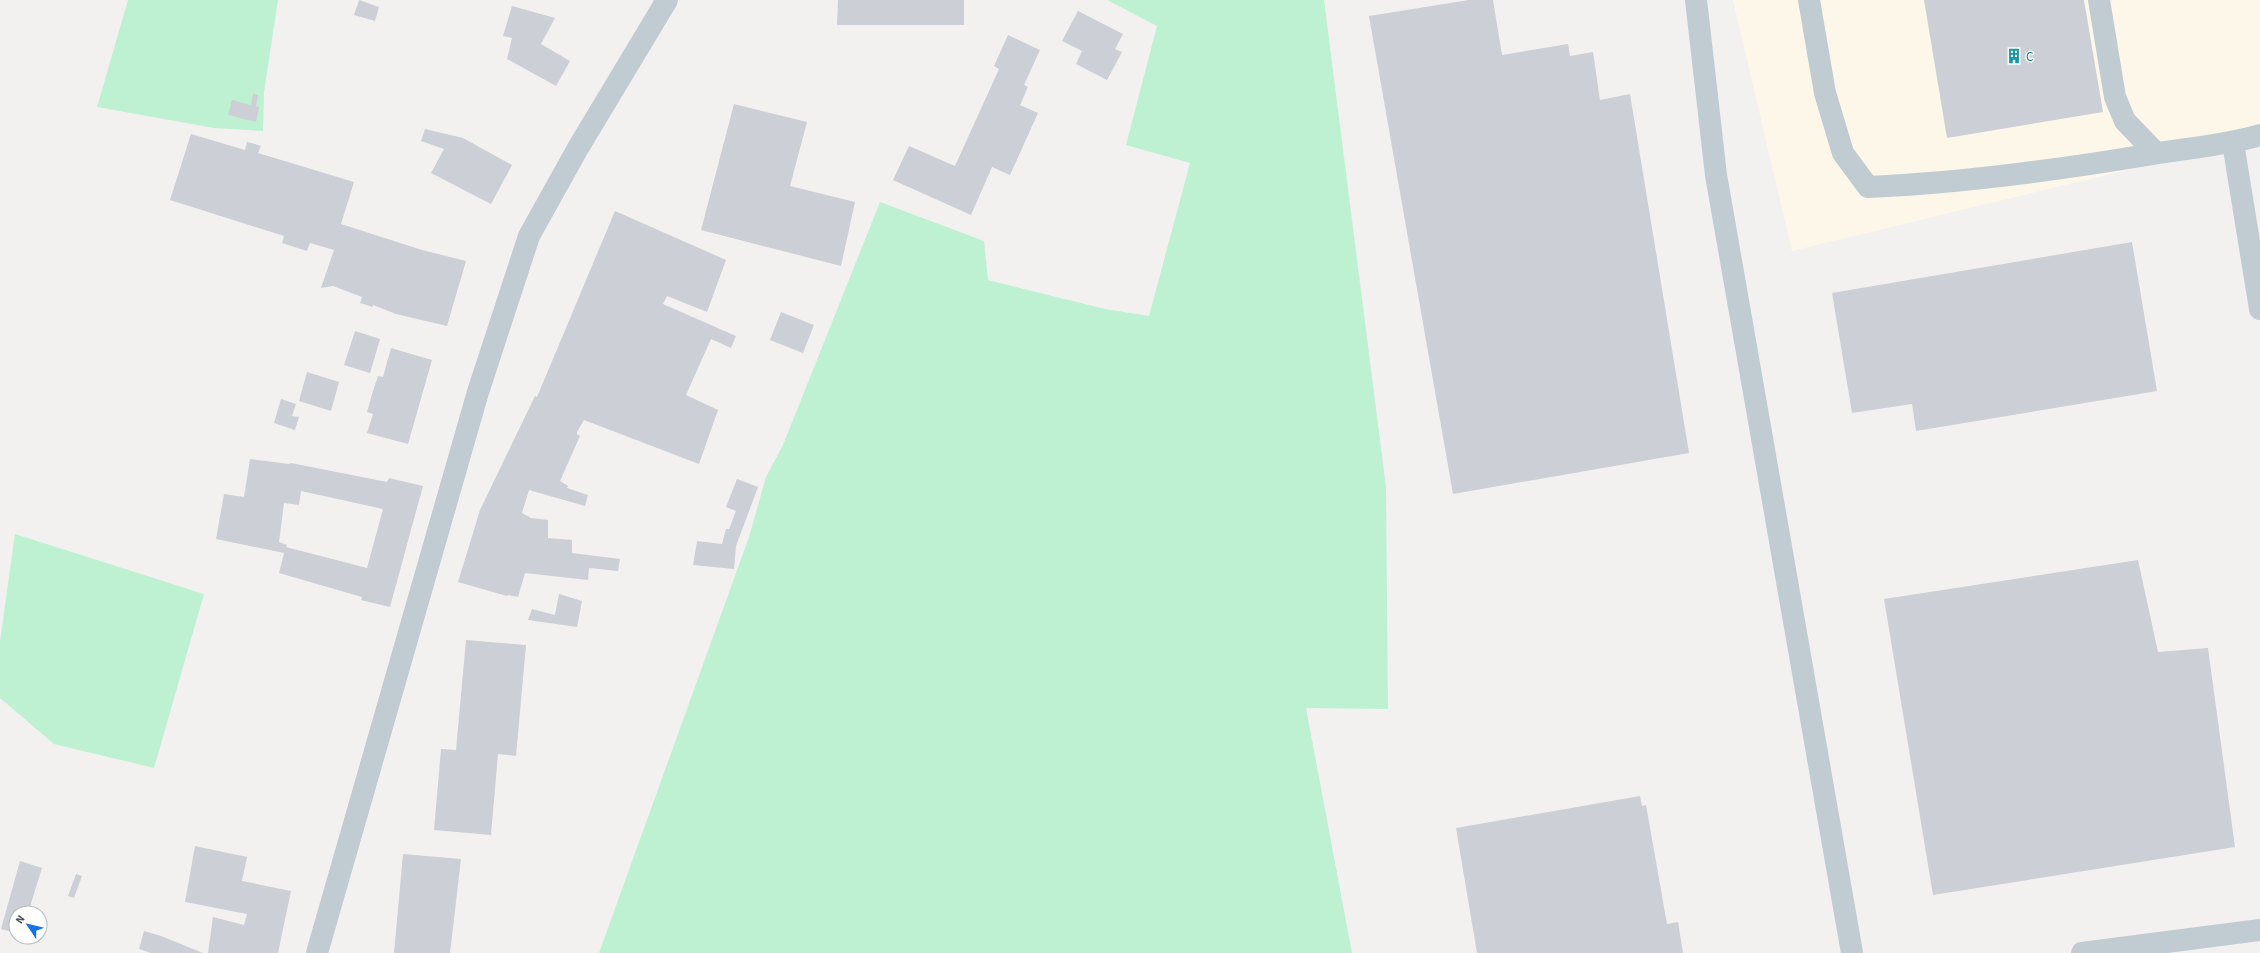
<svg xmlns="http://www.w3.org/2000/svg" width="2260" height="953" viewBox="0 0 2260 953" font-family="'Source Sans 3',sans-serif">
  <style>
    .commercial { fill: #fdf7ea }
    .green { fill: #bef1d1 }
    .building { fill: #cccfd5; fill-rule: evenodd }
    .lines { fill: none; stroke-linecap: round; stroke-linejoin: round }
    .minor { stroke: #c0cbd2; stroke-width: 22 }
    .labels { text-anchor: middle; stroke-width: 3; stroke-linejoin: round; paint-order: stroke }
    .culture-label { font-size: 13px; fill: #0d838f; stroke: #fff; text-anchor: start }
  </style>
  <rect width="100%" height="100%" fill="#f3f0f0"/>
  <polygon class="commercial" points="1733,0 2260,0 2260,138 1792,251"/>
  <g class="green">
    <polygon points="128,0 278,0 264,92 263,131 214,128 97,107"/>
    <polygon points="1107,0 1324,0 1386,487 1388,709 1306,708 1352,953 599,953 749,537 766,477 783,445 880,202 984,241 988,280 1105,309 1149,316 1190,163 1126,145 1157,26"/>
    <polygon points="15,534 204,594 154,768 54,744 0,698 0,641"/>
  </g>
  <g class="building">
    <polygon points="359,0 379,7 375,21 354,15"/>
    <polygon points="838,0 964,0 964,25 837,25"/>
    <polygon points="1469,0 1493,0 1502,55 1568,44 1570,56 1593,52 1600,100 1630,94 1689,453 1453,494 1369,16"/>
    <polygon points="1924,0 2084,0 2103,112 1947,138"/>
    <polygon points="512,6 555,18 541,44 570,61 556,86 507,59 512,38 503,36"/>
    <polygon points="1078,11 1123,34 1115,49 1122,52 1107,80 1076,64 1082,51 1062,41"/>
    <polygon points="1008,35 1040,50 1024,85 1028,87 1020,105 1038,113 1010,175 992,167 971,215 893,180 909,146 955,166 999,69 994,66"/>
    <polygon points="253,94 258,95 256,106 259,107 256,122 228,115 232,100 251,105"/>
    <polygon points="734,104 807,122 790,186 855,202 841,266 701,230"/>
    <polygon points="425,129 463,138 512,165 491,204 431,173 444,149 421,141"/>
    <polygon points="191,134 245,150 247,142 255,144 261,146 258,153 354,182 341,224 422,250 466,261 447,326 396,314 373,305 373,307 360,303 362,297 333,286 321,288 334,250 310,243 307,251 282,243 284,236 170,200"/>
    <polygon points="615,211 726,260 707,312 667,296 663,304 736,336 731,348 711,339 686,395 718,410 699,464 584,420 577,432 577,434 580,436 560,481 568,486 567,488 588,495 585,506 529,490 522,513 531,518 548,520 548,538 572,540 572,553 620,559 618,571 589,568 588,580 525,573 518,597 508,595 507,596 458,582 480,510 535,396 537,397"/>
    <polygon points="2132,242 2157,391 1916,431 1912,404 1852,413 1832,293"/>
    <polygon points="781,312 814,325 803,353 770,340"/>
    <polygon points="355,331 380,339 370,373 344,365"/>
    <polygon points="391,348 432,360 408,444 367,433 373,414 367,412 373,391 378,376 383,377"/>
    <polygon points="307,372 339,382 331,411 299,401"/>
    <polygon points="281,399 296,404 292,416 299,417 295,430 274,423"/>
    <path d="M250 459 289 464 291 463 387 482 389 478 423 486 390 607 361 600 362 597 279 573 284 553 216 539 224 494 244 497ZM301 491 383 509 367 568 286 547 287 545 279 542 284 503 299 505Z"/>
    <polygon points="737,479 758,487 736,546 734,569 693,565 697,541 722,544 726,529 729,529 736,511 726,507"/>
    <polygon points="2138,560 2158,652 2208,648 2235,847 1933,895 1884,599"/>
    <polygon points="559,594 582,601 577,627 528,620 532,609 555,615"/>
    <polygon points="466,640 526,645 516,756 498,754 491,835 434,830 441,749 456,750"/>
    <polygon points="1640,796 1642,806 1646,805 1667,924 1678,922 1683,953 1477,953 1456,828"/>
    <polygon points="195,846 247,857 242,881 291,891 278,953 208,953 213,917 244,925 247,914 185,902"/>
    <polygon points="403,854 461,859 450,953 394,953"/>
    <polygon points="20,861 42,868 28,913 16,913 16,933 1,929"/>
    <polygon points="76,874 82,876 74,898 68,896"/>
    <polygon points="144,931 161,936 203,953 151,953 139,949"/>
  </g>
  <g class="lines">
    <g class="minor">
      <polyline points="1696,0 1716,175 1852,953"/>
      <path d="M1809 0 1825 93 1843 153 1868 187C1964 183 2058 170 2153 154 2189 148 2225 145 2260 135"/>
      <polyline points="2099,0 2115,97 2125,121 2156,153"/>
      <polyline points="2233,143 2260,309"/>
      <polyline points="317,953 478,392 529,236 578,148 667,0"/>
      <polyline points="2082,953 2260,930"/>
    </g>
  </g>
  <defs>
    <symbol id="building-bare" viewBox="-9 -9 18 18"><path d="M-4-6H4V6H1V3H-1V6H-4ZM-2.5-4.3h1.7v1.8h-1.7ZM.8-4.3h1.7v1.8H.8ZM-2.5-1h1.7V.8h-1.7ZM.8-1h1.7V.8H.8Z" fill="#0f9aa8" stroke="#fff" stroke-width="2.5" paint-order="stroke"/></symbol>
  </defs>
  <g fill-rule="evenodd">
    <use href="#building-bare" x="2003" y="45" width="22" height="22"/>
  </g>
  <g class="labels">
    <g class="culture-label">
      <text x="2026" y="61">C</text>
    </g>
  </g>
  <g transform="translate(28 925) rotate(305)"><circle r="19" fill="#ffffff" stroke="#b5bbbf"/>
  <path d="M0-3L7 15L0 10L-7 15Z" fill="#1371ea"/>
  <text y="-6" font-size="11" font-weight="bold" text-anchor="middle" fill="#47545e">N</text>
  </g>
</svg>
